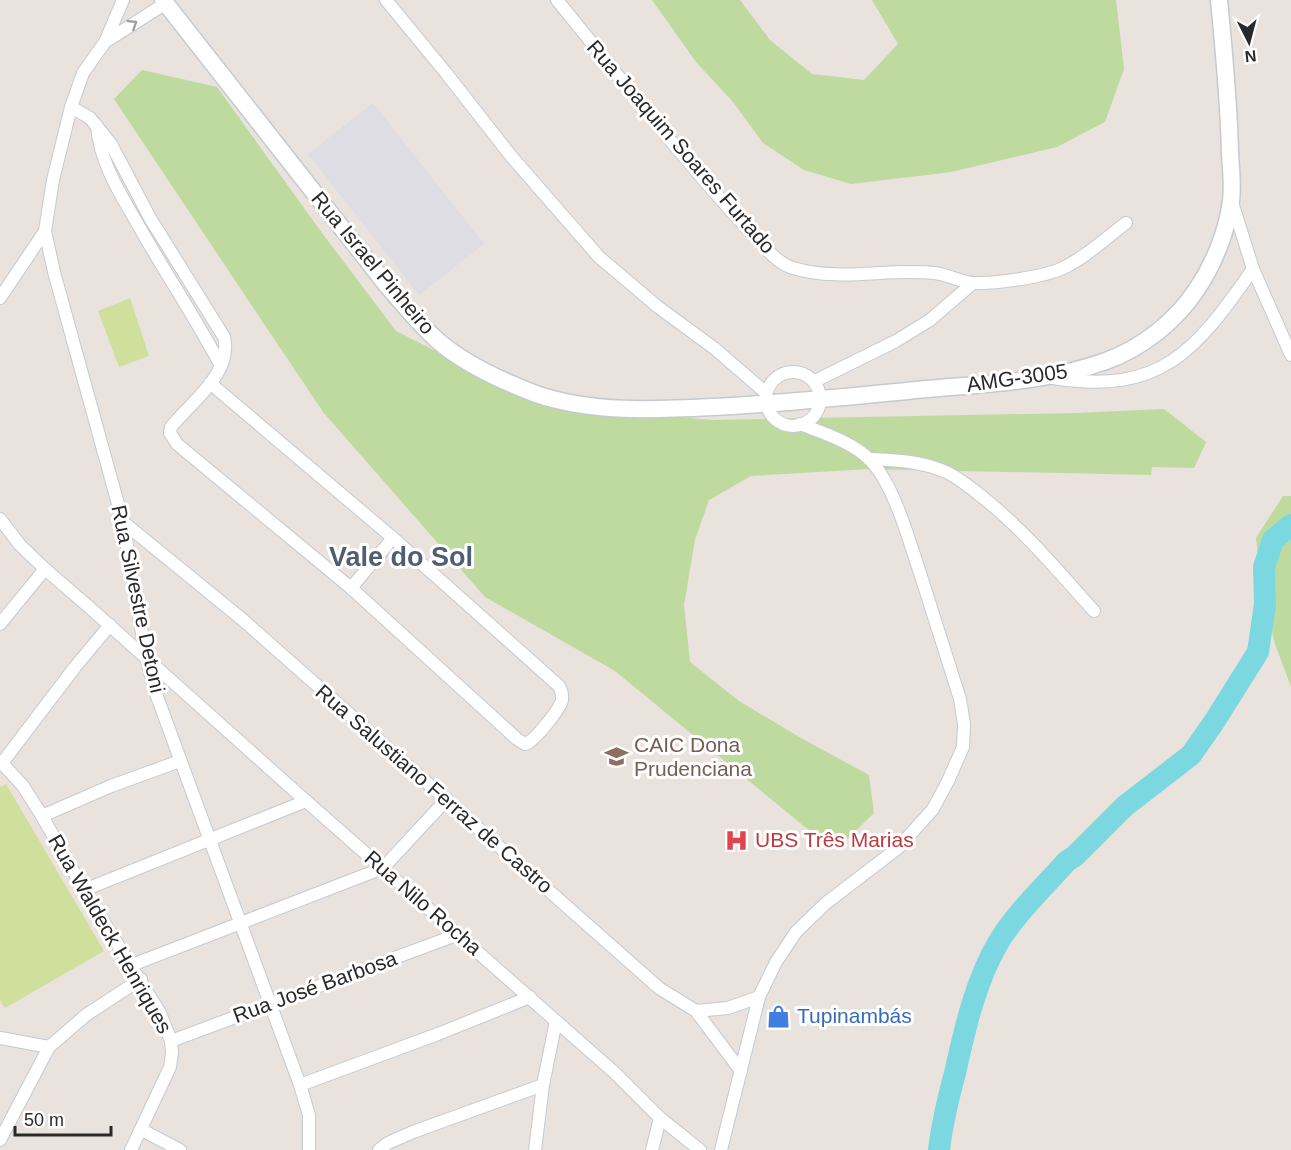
<svg xmlns="http://www.w3.org/2000/svg" width="1291" height="1150" viewBox="0 0 1291 1150" font-family="Helvetica,sans-serif">
  <style>
    .industrial { fill: #dddde3 }
    .green { fill: #beda9f }
    .pitch { fill: #d0e09c }
    .lines { fill: none; stroke-linecap: round; stroke-linejoin: round }
    .river { stroke: #7cd8e0; stroke-width: 22 }
    .street-casing { stroke: #c4cad1; stroke-width: 14 }
    .secondary-casing { stroke: #c4cad1; stroke-width: 19 }
    .street { stroke: #fff; stroke-width: 12 }
    .secondary { stroke: #fff; stroke-width: 16 }
    .oneway { stroke: #9f9f9f }
    .labels { text-anchor: middle; stroke-width: 6; stroke-linejoin: round; paint-order: stroke }
    .street-label { font-size: 21px; fill: #292929; stroke: #fff }
    .education-label { font-size: 21px; fill: #785e54; stroke: #fff; text-anchor: start }
    .health-label { font-size: 21px; fill: #be3a42; stroke: #fff; text-anchor: start }
    .shop-label { font-size: 21px; fill: #366cbe; stroke: #fff; text-anchor: start }
    .district-label { font-size: 27px; font-weight: bold; fill: #4f5d75; stroke: #fff }
  </style>
  <rect width="100%" height="100%" fill="#eae2dd"/>
  <polygon class="industrial" points="373,103 484,244 419,295 308,154"/>
  <g class="green">
    <polygon points="652,0 740,0 770,40 812,74 864,80 898,44 872,0 1116,0 1124,69 1105,122 1057,147 951,172 851,184 804,170 763,143 733,102 696,62"/>
    <polygon points="142,70 217,87 322,233 396,331 545,406 713,420 1075,413 1164,409 1206,442 1194,468 1152,467 1151,475 871,469 751,476 709,500 695,540 684,605 690,662 739,701 801,738 869,775 874,813 838,848 805,827 615,671 485,597 323,412 114,99"/>
    <polygon points="1283,496 1291,496 1291,687 1275,644 1263,595 1256,538"/>
  </g>
  <g class="pitch">
    <polygon points="130,298 149,356 119,367 98,311"/>
    <polygon points="6,784 104,951 5,1008 0,1000 0,787"/>
  </g>
  <g class="lines">
    <path class="river" d="M939 1150C942 1124 948 1099 955 1073 965 1028 976 978 1001 938 1019 910 1045 886 1067 861L1075 856 1125 806 1191 755 1214 722 1258 652 1265 604 1264 567 1273 540 1291 525"/>
    <defs>
      <g id="street">
        <polyline points="123,0 105,42 166,3"/>
        <polyline points="386,0 446,73 511,156 599,257 658,307 714,348 766,393"/>
        <path d="M557 0C619 76 679 155 746 227 760 241 774 262 793 268 839 282 888 268 934 273 947 274 960 282 974 283 995 284 1044 277 1063 268 1086 257 1106 238 1126 223"/>
        <polyline points="105,42 83,73 71,107 53,180 45,231 54,272 123,522 146,657 155,691 300,1085 309,1115 309,1150"/>
        <path d="M71 107 90 118 111 144 150 218 224 337C233 373 191 402 171 427L170 433 177 444 351 588 517 739 525 744C534 742 560 709 562 700 563 694 561 690 559 686L393 538 210 383"/>
        <path d="M97 126C100 162 119 192 137 223 164 271 195 317 221 366"/>
        <polyline points="1232,202 1253,269 1291,355"/>
        <polyline points="0,298 45,231"/>
        <circle cx="793" cy="399" r="27"/>
        <path d="M1053 378C1161 395 1195 352 1253 269"/>
        <polyline points="815,381 896,341 930,320 973,283"/>
        <path d="M869 459C896 460 921 461 946 472 959 478 970 487 981 496 1023 529 1058 571 1094 611"/>
        <polyline points="0,519 20,545 45,569 89,607 306,801 615,1073 660,1118 700,1150"/>
        <polyline points="123,522 243,620 659,988 696,1011 728,1008 759,997"/>
        <polyline points="351,588 393,538"/>
        <polyline points="0,624 45,569"/>
        <polyline points="0,761 23,786 42,816 84,890 160,1013 171,1041 172,1053 170,1067 131,1150"/>
        <polyline points="2,763 75,667 110,625"/>
        <polyline points="42,816 111,786 180,761"/>
        <polyline points="84,890 306,801"/>
        <polyline points="132,965 383,868 447,799"/>
        <polyline points="696,1011 741,1071"/>
        <polyline points="0,1038 49,1047"/>
        <polyline points="171,1041 459,934"/>
        <polyline points="300,1085 438,1034 530,997"/>
        <polyline points="142,1130 180,1150"/>
        <polyline points="0,1140 49,1047 86,1015 141,979"/>
        <polyline points="379,1150 388,1143 413,1132 543,1085"/>
        <polyline points="535,1150 543,1085 556,1021"/>
        <polyline points="652,1150 660,1118"/>
        <path d="M721 1150 759 997 776 962 796 932 826 903 898 848 933 809 948 781 963 747 964 724 960 699C947 658 934 617 921 576 910 544 894 483 869 459 852 442 823 433 800 424"/>
      </g>
      <path id="secondary" d="M163 0 385 283C402 303 418 323 437 340 464 364 502 381 536 394 591 413 654 410 712 407 777 404 842 397 907 391 973 384 1043 384 1106 361 1142 348 1176 321 1197 289 1214 264 1227 231 1231 201 1233 186 1231 169 1230 154 1229 102 1224 51 1219 0"/>
    </defs>
    <use href="#street" class="street-casing"/>
    <use href="#secondary" class="secondary-casing"/>
    <use href="#street" class="street"/>
    <use href="#secondary" class="secondary"/>
  </g>
  <defs><path id="oneway-chevron" d="M-2-3.5L2.5 0L-2 3.5" fill="none" stroke-width="1.6" stroke-linecap="round" stroke-linejoin="round" transform="scale(1.5)"/></defs>
  <use class="oneway" href="#oneway-chevron" transform="translate(133 24) rotate(-32)"/>
  <defs>
    <symbol id="school-bare" viewBox="-9 -9 18 18"><path d="M0-5L7-2L0 1L-7-2ZM-4 1L0 2.5L4 1V4Q0 6-4 4Z" fill="#8d6e63" stroke="#fff" stroke-width="2.5" paint-order="stroke"/></symbol>
    <symbol id="hospital-bare" viewBox="-9 -9 18 18"><path d="M-5-5h3v3.5h4V-5h3V5h-3V1.5h-4V5h-3Z" fill="#e0444e" stroke="#fff" stroke-width="2.5" paint-order="stroke"/></symbol>
    <symbol id="shop-bare" viewBox="-9 -9 18 18"><path d="M-5-2.5h2.3a2.7 3.5 0 0 1 5.4 0H5L5.5 6h-11ZM-1.5-2.5h3a1.5 2.3 0 0 0-3 0Z" fill="#3f7fe0" stroke="#fff" stroke-width="2.5" paint-order="stroke"/></symbol>
  </defs>
  <g fill-rule="evenodd">
    <use href="#school-bare" x="600" y="740" width="33" height="33"/>
    <use href="#hospital-bare" x="720" y="824" width="33" height="33"/>
    <use href="#shop-bare" x="762" y="1000" width="33" height="33"/>
  </g>
  <g class="labels">
    <g class="street-label">
      <text transform="translate(681 147) rotate(49)" y="7">Rua Joaquim Soares Furtado</text>
      <text transform="translate(373 263) rotate(50)" y="7">Rua Israel Pinheiro</text>
      <text transform="translate(1017 378) rotate(-8)" y="7">AMG-3005</text>
      <text transform="translate(138 599) rotate(78)" y="7">Rua Silvestre Detoni</text>
      <text transform="translate(434 789) rotate(41)" y="7">Rua Salustiano Ferraz de Castro</text>
      <text transform="translate(423 903) rotate(41)" y="7">Rua Nilo Rocha</text>
      <text transform="translate(110 934) rotate(60)" y="7">Rua Waldeck Henriques</text>
      <text transform="translate(315 987) rotate(-20)" y="7">Rua José Barbosa</text>
    </g>
    <g class="education-label">
      <text x="634" y="752">CAIC Dona<tspan x="634" dy="24">Prudenciana</tspan></text>
    </g>
    <g class="health-label">
      <text x="755" y="847">UBS Três Marias</text>
    </g>
    <g class="shop-label">
      <text x="797" y="1023">Tupinambás</text>
    </g>
    <g class="district-label">
      <text x="401" y="566">Vale do Sol</text>
    </g>
  </g>
  <g transform="translate(1249 42) rotate(174)" stroke="#ffffff" stroke-width="4.5" paint-order="stroke">
  <path d="M0-4.5L10 22L0 15L-10 22Z" fill="#292929"/>
  <text y="-9" font-size="16" font-weight="bold" text-anchor="middle" fill="#292929">N</text>
  </g>
  <path d="M15 1126v9h96v-9" fill="none" stroke="#292929" stroke-width="3"/>
  <text x="24" y="1126" font-size="18" fill="#292929" stroke="#ffffff" stroke-width="4.5" paint-order="stroke">50 m</text>
</svg>
